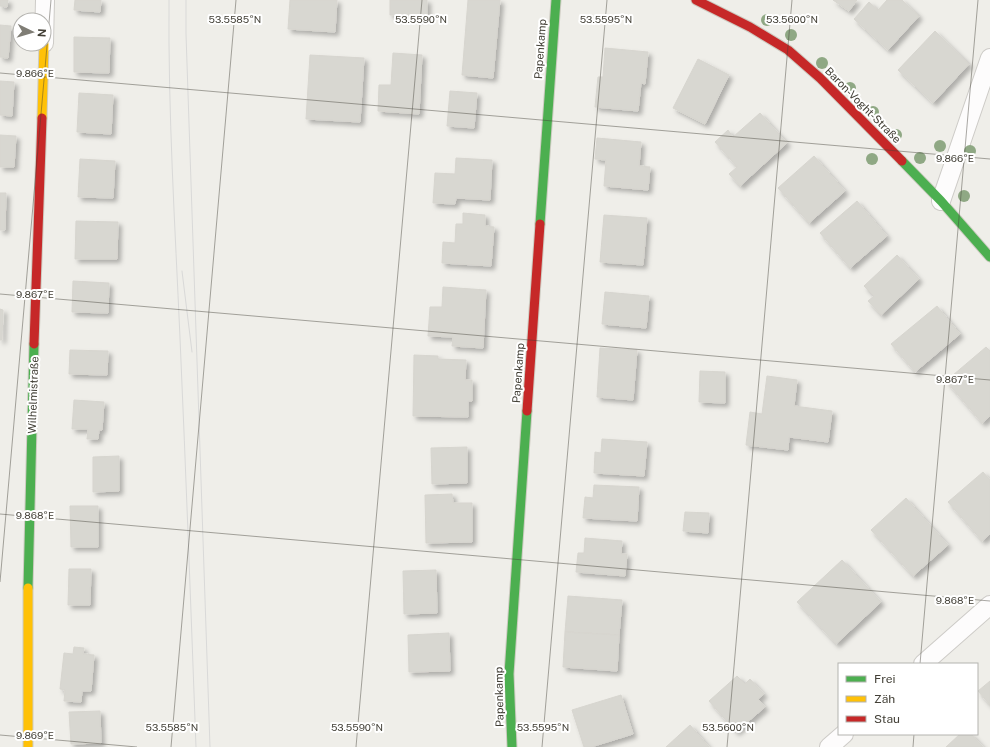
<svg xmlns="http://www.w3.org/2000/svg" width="990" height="747" viewBox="0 0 990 747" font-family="'Public Sans',sans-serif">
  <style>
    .building { fill: #d8d7d1; stroke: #d7d5cf; filter: url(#shadow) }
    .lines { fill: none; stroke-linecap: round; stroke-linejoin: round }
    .street-casing { stroke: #cdcbc7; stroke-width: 20 }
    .fast-casing { stroke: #cdcbc1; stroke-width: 11 }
    .slow-casing { stroke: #cdcbc1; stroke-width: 11 }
    .jam-casing { stroke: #cdcbc1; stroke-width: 11 }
    .street { stroke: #fdfcfc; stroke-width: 18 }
    .fast { stroke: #4caf50; stroke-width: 9 }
    .slow { stroke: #ffc107; stroke-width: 9 }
    .jam { stroke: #c62828; stroke-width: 9 }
    .tram { stroke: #d9d9d8; stroke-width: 1 }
    .tree { fill: #8fa884 }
    .ticks { fill: none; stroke: #434037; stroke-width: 1; stroke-opacity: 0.45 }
    .labels { text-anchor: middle; stroke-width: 4; stroke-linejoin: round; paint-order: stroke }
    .street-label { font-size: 11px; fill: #434037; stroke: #fff }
    .ticks-label { font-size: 10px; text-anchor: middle; fill: #434037; stroke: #fff; stroke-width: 4; stroke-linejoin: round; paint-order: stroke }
  </style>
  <defs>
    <filter id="shadow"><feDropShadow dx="3.5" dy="3.5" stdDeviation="2" flood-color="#0004"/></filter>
  </defs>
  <rect width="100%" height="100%" fill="#efeee9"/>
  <g class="building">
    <polygon points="0,0 8,0 7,7 0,6"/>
    <polygon points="75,0 101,0 100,12 74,10"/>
    <polygon points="290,0 337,0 335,32 288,29"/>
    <polygon points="390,0 427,0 427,17 390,15"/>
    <polygon points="468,0 500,0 493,78 462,75"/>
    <polygon points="833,0 857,0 849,11"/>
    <polygon points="887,0 902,0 919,16 888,50 854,19 869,2 878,10"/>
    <polygon points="0,25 11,26 8,58 0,57"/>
    <polygon points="935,31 969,64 933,103 898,70"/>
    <polygon points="74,37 110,38 109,73 74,72"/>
    <polygon points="605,48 648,52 645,84 641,83 638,111 595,107 598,77 603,77"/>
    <polygon points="393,53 422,55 419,114 378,111 379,85 391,85"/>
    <polygon points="310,55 364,58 360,122 306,119"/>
    <polygon points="698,59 729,75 705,124 673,108"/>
    <polygon points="0,81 14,82 12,116 0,115"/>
    <polygon points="450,91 477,93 474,128 447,126"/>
    <polygon points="79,93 113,95 111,134 77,132"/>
    <polygon points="760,113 787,143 740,186 729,174 737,167 715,142 728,130 733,137"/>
    <polygon points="0,135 16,136 14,167 0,167"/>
    <polygon points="597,138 641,142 639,166 650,167 648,190 604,186 606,160 595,159"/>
    <polygon points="814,156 845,191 809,223 778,188"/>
    <polygon points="456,158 492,160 490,200 456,198 455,204 433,203 435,173 455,174"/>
    <polygon points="80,159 115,161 113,198 78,197"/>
    <polygon points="0,193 6,193 5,230 0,230"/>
    <polygon points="857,201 887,236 850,268 820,233"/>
    <polygon points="463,213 485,215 485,226 494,227 491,266 442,263 443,242 455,243 456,224 463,224"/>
    <polygon points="604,215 647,218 643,265 600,262"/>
    <polygon points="76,221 118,222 117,259 75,259"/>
    <polygon points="897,255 919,279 881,315 868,301 874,296 864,286"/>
    <polygon points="73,281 109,283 108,313 72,312"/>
    <polygon points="443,287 486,290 483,348 452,346 453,337 428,336 430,307 442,307"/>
    <polygon points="605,292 649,296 646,328 602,324"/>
    <polygon points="937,306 960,334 915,372 891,344"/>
    <polygon points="0,309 3,310 2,340 0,340"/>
    <polygon points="986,347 990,351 990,416 982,423 946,381"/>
    <polygon points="600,348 637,350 633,400 597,397"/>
    <polygon points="70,350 108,351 107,375 69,374"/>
    <polygon points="414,355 438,356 438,359 466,360 465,380 472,380 472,401 468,401 468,417 413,416"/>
    <polygon points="700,371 725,372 725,403 699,402"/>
    <polygon points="767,376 797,380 794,406 832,411 828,442 789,437 788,450 746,445 750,412 762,414"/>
    <polygon points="74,400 104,402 102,430 99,430 98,439 87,439 88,429 72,429"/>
    <polygon points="602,439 647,442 644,476 594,473 595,452 601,453"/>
    <polygon points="467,447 467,483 432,484 431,448"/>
    <polygon points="119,456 119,491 93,492 93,457"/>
    <polygon points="983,472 990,480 990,534 982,541 948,502"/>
    <polygon points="594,485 639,487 637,521 583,518 585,497 593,498"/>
    <polygon points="452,494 453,503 472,503 472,542 426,543 425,495"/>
    <polygon points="906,498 948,545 913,576 871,530"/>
    <polygon points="70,506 98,506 98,547 71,547"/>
    <polygon points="685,512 709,513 708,533 683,531"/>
    <polygon points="585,538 622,541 621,554 627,554 625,576 576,572 578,553 584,553"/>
    <polygon points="842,560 881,602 836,644 797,602"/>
    <polygon points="69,569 91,569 90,605 68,605"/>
    <polygon points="436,570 437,613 404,614 403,571"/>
    <polygon points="568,596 622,600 619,635 565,632"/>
    <polygon points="565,632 619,635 617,671 563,667"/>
    <polygon points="449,633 450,671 409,672 408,635"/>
    <polygon points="74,647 84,648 83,654 94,655 91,691 82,691 81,702 64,701 65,690 60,689 64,653 73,654"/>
    <polygon points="737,676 745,684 750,679 764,694 758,699 765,707 736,732 709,701"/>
    <polygon points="990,681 990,705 978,691"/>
    <polygon points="621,695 633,734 591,747 584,747 572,710"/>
    <polygon points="100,711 101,743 71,744 69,712"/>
    <polygon points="690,725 709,747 666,747"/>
    <polygon points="960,734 971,734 983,747 946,747"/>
  </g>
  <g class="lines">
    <defs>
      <g id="street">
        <polyline points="44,43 45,0"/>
        <polyline points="941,201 990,58"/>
        <polyline points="923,664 990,605"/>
        <polyline points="829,747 844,734"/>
      </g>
      <g id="fast">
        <polyline points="902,161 941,201 990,257"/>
        <polyline points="540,224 556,0"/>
        <polyline points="28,588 34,344"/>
        <polyline points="512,747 509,674 527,411"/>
      </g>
      <g id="slow">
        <polyline points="42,118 44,44"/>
        <polyline points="28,747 28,588"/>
      </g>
      <g id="jam">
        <polyline points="696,0 750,27 788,50 820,78 902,161"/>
        <polyline points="34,344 42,118"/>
        <polyline points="527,411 540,224"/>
      </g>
    </defs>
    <use href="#street" class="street-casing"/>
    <use href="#fast" class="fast-casing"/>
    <use href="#slow" class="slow-casing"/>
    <use href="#jam" class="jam-casing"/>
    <use href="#street" class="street"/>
    <use href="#fast" class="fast"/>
    <use href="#slow" class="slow"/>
    <use href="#jam" class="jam"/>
    <g class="tram">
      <path d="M169 0C168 113 175 225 180 338 186 474 191 611 196 747"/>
      <polyline points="186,0 186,34 210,747"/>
      <polyline points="182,271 192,352"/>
    </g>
  </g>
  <g class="tree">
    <circle cx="767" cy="20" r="6"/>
    <circle cx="791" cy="35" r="6"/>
    <circle cx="822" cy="63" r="6"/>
    <circle cx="850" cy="88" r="6"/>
    <circle cx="873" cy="112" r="6"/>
    <circle cx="896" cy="135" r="6"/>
    <circle cx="940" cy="146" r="6"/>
    <circle cx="970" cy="151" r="6"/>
    <circle cx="920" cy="158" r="6"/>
    <circle cx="872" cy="159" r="6"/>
    <circle cx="964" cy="196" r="6"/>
  </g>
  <path class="ticks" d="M0 73 990 159M0 294 990 380M0 514 990 601M0 582 51 0M920 664 978 0M0 735 137 747M171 747 236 0M356 747 422 0M542 747 607 0M727 747 792 0M913 747 914 734"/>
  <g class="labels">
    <g class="street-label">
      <text transform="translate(540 49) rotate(-86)" y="4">Papenkamp</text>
      <text transform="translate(863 105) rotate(45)" y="4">Baron-Voght-Straße</text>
      <text transform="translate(518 373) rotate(-86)" y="4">Papenkamp</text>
      <text transform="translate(33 395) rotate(-88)" y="4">Wilhelmistraße</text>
      <text transform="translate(499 697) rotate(-91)" y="4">Papenkamp</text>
    </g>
  </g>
  <g class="ticks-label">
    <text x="235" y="23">53.5585°N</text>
    <text x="421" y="23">53.5590°N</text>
    <text x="606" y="23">53.5595°N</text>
    <text x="792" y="23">53.5600°N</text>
    <text x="35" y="77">9.866°E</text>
    <text x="955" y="162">9.866°E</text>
    <text x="35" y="298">9.867°E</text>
    <text x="955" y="383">9.867°E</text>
    <text x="35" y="519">9.868°E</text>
    <text x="955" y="604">9.868°E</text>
    <text x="172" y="731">53.5585°N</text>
    <text x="357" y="731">53.5590°N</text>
    <text x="543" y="731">53.5595°N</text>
    <text x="728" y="731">53.5600°N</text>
    <text x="35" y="739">9.869°E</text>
  </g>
  <rect x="838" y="663" width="140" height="72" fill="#ffffff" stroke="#b4b3af"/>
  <rect x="846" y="676" width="20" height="6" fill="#4caf50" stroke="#b4b3af"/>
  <text x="874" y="683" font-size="12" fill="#434037">Frei</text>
  <rect x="846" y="696" width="20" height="6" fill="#ffc107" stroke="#b4b3af"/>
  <text x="874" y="703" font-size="12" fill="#434037">Zäh</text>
  <rect x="846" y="716" width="20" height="6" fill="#c62828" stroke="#b4b3af"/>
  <text x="874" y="723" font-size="12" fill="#434037">Stau</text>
  <g transform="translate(32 32) rotate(95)"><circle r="19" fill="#ffffff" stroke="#b4b3af"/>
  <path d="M0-3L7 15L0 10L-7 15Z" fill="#7f7d75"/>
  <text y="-6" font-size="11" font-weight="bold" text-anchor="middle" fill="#434037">N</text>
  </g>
</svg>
